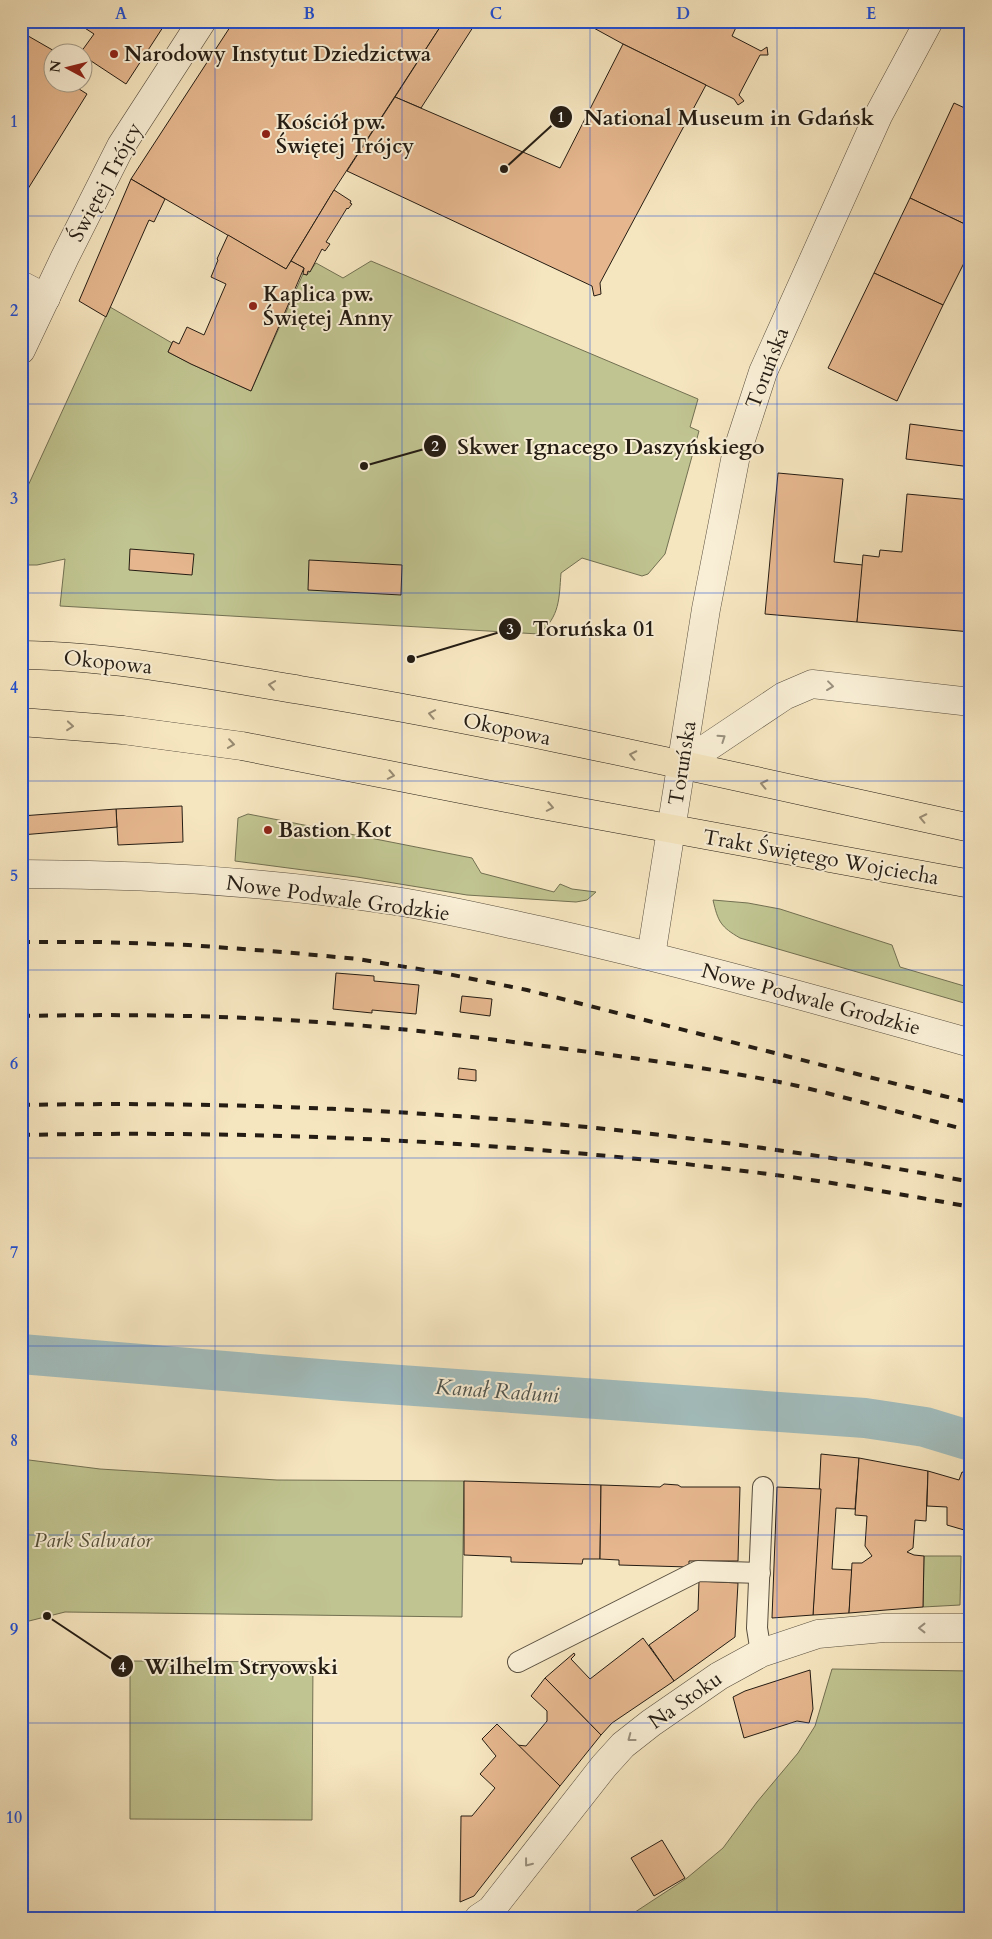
<svg xmlns="http://www.w3.org/2000/svg" width="992" height="1939" viewBox="0 0 992 1939" font-family="Cardo,serif">
  <style>
    .green { fill: #c0c490; stroke: #727052 }
    .lines { fill: none; stroke-linecap: round; stroke-linejoin: round }
    .canal { stroke: #a2bdbd; stroke-width: 40 }
    .building { fill: #e6b78e; stroke: #241c13 }
    .service-casing { stroke: #584e3e; stroke-width: 22 }
    .minor-casing { stroke: #584e3e; stroke-width: 29 }
    .tertiary-casing { stroke: #584e3e; stroke-width: 29 }
    .primary-casing { stroke: #241c13; stroke-width: 29 }
    .service { stroke: #f9efd6; stroke-width: 20 }
    .minor { stroke: #f9efd6; stroke-width: 28 }
    .tertiary { stroke: #f9efd6; stroke-width: 28 }
    .primary { stroke: #f6e6c0; stroke-width: 28 }
    .rail { stroke: #241c13; stroke-width: 4; stroke-dasharray: 9 9; stroke-linecap: butt }
    .oneway { stroke: #988b72 }
    .oneway2 { stroke: #99907e }
    .grid { fill: none; stroke: #1d4ed8; stroke-width: 1; stroke-opacity: 0.55 }
    .poi-dot { fill: #8f2418; stroke: #f9efd6; stroke-width: 2 }
    .labels { text-anchor: middle; stroke-width: 4; stroke-linejoin: round; paint-order: stroke }
    .poi-label { font-size: 21px; font-weight: bold; fill: #241c13; stroke: #f9efd6; text-anchor: start }
    .street-label { font-size: 21px; fill: #241c13; stroke: #f9efd6 }
    .park-label { font-size: 21px; font-style: italic; fill: #534e38; stroke: #f9efd6 }
    .water-label { font-size: 22px; font-style: italic; fill: #50544e; stroke: #f9efd6 }
    .leader { fill: none; stroke: #241c13; stroke-width: 2 }
    .callout-dot { fill: #241c13; stroke: #f9efd6; stroke-width: 2 }
    .mark-label { font-size: 15px; text-anchor: middle; font-weight: bold; fill: #fff }
    .callout-label { font-size: 22px; text-anchor: middle; font-weight: bold; fill: #241c13; stroke: #f9efd6; stroke-width: 4; stroke-linejoin: round; paint-order: stroke }
    .neatline { fill: none; stroke: #1d4ed8; stroke-width: 2 }
    .grid-label { font-size: 16px; text-anchor: middle; font-weight: bold; fill: #1d4ed8 }
  </style>
  <rect width="100%" height="100%" fill="#f6e6c0"/>
  <filter id="stains"><feTurbulence type="fractalNoise" baseFrequency=".004" numOctaves="4"/><feColorMatrix values="0 0 0 0 .2 0 0 0 0 .09 0 0 0 0 .02 0 0 0 .5 -.17"/></filter>
  <radialGradient id="worn" r=".72"><stop offset=".6" stop-color="#630" stop-opacity="0"/><stop offset="1" stop-color="#630" stop-opacity=".3"/></radialGradient>
  <g class="green">
    <path d="M371 261 698 399 690 427 699 431 665 554 648 574 642 576 582 558 561 573C559 599 560 616 539 634L60 606 65 559 37 565H21V501L110 307 172 343 168 352 191 364 251 391 303 274 307 275 316 263 343 278Z"/>
    <polygon points="248,814 472,858 481,873 554,892 560,884 572,889 596,892 587,900 576,902 467,895 357,877 235,861 238,818"/>
    <path d="M713 900 748 903 780 909 892 945 900 967 971 988V1005L740 938C721 927 718 922 713 900Z"/>
    <polygon points="21,1459 100,1469 277,1480 464,1481 462,1617 65,1612 21,1623"/>
    <polygon points="924,1556 961,1556 960,1605 923,1607"/>
    <polygon points="130,1661 313,1662 312,1820 130,1819"/>
    <polygon points="832,1669 971,1671 971,1918 626,1918 687,1878 723,1848 757,1802 798,1753 815,1726"/>
  </g>
  <g class="lines">
    <polyline class="canal" points="21,1354 344,1381 865,1418 925,1427 971,1441"/>
  </g>
  <g class="building">
    <polygon points="74,21 167,21 126,84 82,55 81,52 94,34"/>
    <polygon points="234,21 444,21 334,190 286,269 131,179"/>
    <polygon points="444,21 477,21 421,108 395,97"/>
    <polygon points="581,21 739,21 732,36 761,51 767,47 768,55 760,55 739,95 744,101 738,105 734,99 623,44"/>
    <polygon points="23,33 56,52 52,52 52,82 68,82 87,94 21,200 21,36"/>
    <polygon points="623,44 706,85 600,283 601,294 594,296 592,286 347,171 395,97 560,168"/>
    <polygon points="954,103 971,111 971,227 910,198"/>
    <polygon points="131,179 165,199 154,222 149,220 106,317 79,301"/>
    <polygon points="334,190 351,201 350,203 352,204 348,209 347,208 326,242 330,244 325,251 322,249 310,272 308,271 307,275 303,274 304,268 291,261"/>
    <polygon points="910,198 971,227 971,249 943,305 874,273"/>
    <polygon points="228,235 286,269 291,261 304,268 251,391 191,364 168,352 173,341 179,344 187,327 204,335 226,284 211,277 218,260 217,259"/>
    <polygon points="874,273 943,305 897,401 828,368"/>
    <polygon points="910,424 971,432 971,467 906,459"/>
    <polygon points="778,473 843,479 834,562 863,565 857,622 765,614"/>
    <polygon points="907,494 971,500 971,632 857,622 863,555 879,557 880,550 902,552"/>
    <polygon points="130,549 194,554 192,575 129,570"/>
    <polygon points="309,560 402,565 401,595 308,590"/>
    <polygon points="182,806 183,842 118,845 116,809"/>
    <polygon points="116,809 117,827 21,835 21,816"/>
    <polygon points="336,973 374,976 374,981 419,985 416,1014 372,1010 372,1013 333,1009"/>
    <polygon points="462,996 492,999 490,1016 460,1012"/>
    <polygon points="459,1068 476,1070 476,1081 458,1079"/>
    <polygon points="821,1454 859,1458 855,1509 836,1508 832,1569 852,1570 849,1613 813,1615"/>
    <polygon points="859,1458 928,1471 926,1521 915,1520 913,1548 907,1552 914,1555 924,1556 923,1607 849,1613 852,1563 862,1563 872,1556 865,1546 867,1516 855,1515"/>
    <polygon points="928,1471 959,1480 962,1472 971,1474 971,1532 947,1525 947,1507 927,1506"/>
    <polygon points="464,1481 601,1485 600,1559 583,1559 582,1564 511,1562 511,1557 464,1555"/>
    <polygon points="664,1484 678,1485 681,1487 740,1487 738,1561 689,1561 689,1567 619,1565 619,1560 600,1559 601,1485 660,1487"/>
    <polygon points="777,1487 821,1489 813,1615 772,1618"/>
    <polygon points="699,1581 738,1583 735,1637 674,1681 649,1645 698,1610"/>
    <polygon points="643,1638 674,1681 612,1723 601,1735 545,1678 574,1653 575,1655 571,1659 590,1679"/>
    <polygon points="810,1670 813,1709 809,1723 797,1721 744,1738 733,1697 745,1691"/>
    <polygon points="545,1678 601,1735 560,1786 517,1745 526,1746 547,1721 547,1711 531,1696"/>
    <polygon points="497,1724 560,1786 474,1896 460,1902 461,1816 472,1816 495,1788 480,1774 496,1756 482,1739"/>
    <polygon points="662,1840 685,1878 654,1896 631,1858"/>
  </g>
  <g class="lines">
    <defs>
      <g id="service">
        <polyline points="761,1653 757,1628 763,1487"/>
        <polyline points="518,1662 698,1571 760,1573"/>
      </g>
      <g id="minor">
        <polyline points="21,285 46,298"/>
        <polyline points="21,350 65,257 121,146 202,21"/>
        <polyline points="681,765 784,696 812,684 971,702"/>
        <polyline points="479,1918 491,1910 604,1766 623,1745 651,1723 719,1676 761,1653 818,1634 884,1628 971,1628"/>
      </g>
      <g id="tertiary">
        <path d="M21 874C146 874 271 882 395 901 447 909 500 922 552 933 693 965 832 1004 971 1043"/>
        <polyline points="651,956 706,609 736,455 763,372 878,116 929,21"/>
      </g>
      <g id="primary">
        <path d="M21 655C115 656 208 675 300 690 525 727 748 780 971 828"/>
        <polyline points="21,722 123,730 242,746 537,804 971,884"/>
      </g>
    </defs>
    <use href="#service" class="service-casing"/>
    <use href="#minor" class="minor-casing"/>
    <use href="#tertiary" class="tertiary-casing"/>
    <use href="#primary" class="primary-casing"/>
    <use href="#service" class="service"/>
    <use href="#minor" class="minor"/>
    <use href="#tertiary" class="tertiary"/>
    <use href="#primary" class="primary"/>
    <g class="rail">
      <polyline points="21,942 99,942 188,945 283,952 358,959 448,974 527,990 971,1103"/>
      <path d="M21 1016C124 1014 227 1015 330 1023 411 1029 493 1039 574 1050 649 1060 724 1070 798 1086 856 1100 913 1116 971 1131"/>
      <path d="M21 1105C339 1099 658 1123 971 1182"/>
      <path d="M21 1135C263 1130 504 1141 744 1171 820 1180 895 1193 971 1207"/>
    </g>
  </g>
  <defs><path id="oneway-chevron" d="M-2-3.5L2.5 0L-2 3.5" fill="none" stroke-width="1.6" stroke-linecap="round" stroke-linejoin="round" transform="scale(1.25)"/></defs>
  <g class="oneway">
    <use href="#oneway-chevron" transform="translate(272 685) rotate(-171)"/>
    <use href="#oneway-chevron" transform="translate(432 714) rotate(-169)"/>
    <use href="#oneway-chevron" transform="translate(70 726) rotate(5)"/>
    <use href="#oneway-chevron" transform="translate(231 744) rotate(8)"/>
    <use href="#oneway-chevron" transform="translate(633 755) rotate(-168)"/>
    <use href="#oneway-chevron" transform="translate(391 775) rotate(11)"/>
    <use href="#oneway-chevron" transform="translate(764 784) rotate(-168)"/>
    <use href="#oneway-chevron" transform="translate(550 807) rotate(11)"/>
    <use href="#oneway-chevron" transform="translate(923 818) rotate(-168)"/>
  </g>
  <g class="oneway2">
    <use href="#oneway-chevron" transform="translate(830 686) rotate(7)"/>
    <use href="#oneway-chevron" transform="translate(722 738) rotate(-34)"/>
    <use href="#oneway-chevron" transform="translate(922 1628) rotate(-180)"/>
    <use href="#oneway-chevron" transform="translate(631 1738) rotate(143)"/>
    <use href="#oneway-chevron" transform="translate(528 1863) rotate(128)"/>
  </g>
  <path class="grid" d="M215 21V1918M402 21V1918M590 21V1918M777 21V1918M21 216H971M21 404H971M21 593H971M21 781H971M21 970H971M21 1158H971M21 1346H971M21 1535H971M21 1723H971"/>
  <g class="poi-dot">
    <circle cx="114" cy="54" r="5"/>
    <circle cx="266" cy="134" r="5"/>
    <circle cx="253" cy="306" r="5"/>
    <circle cx="268" cy="830" r="5"/>
  </g>
  <g class="labels">
    <g class="poi-label">
      <text x="124" y="61">Narodowy Instytut Dziedzictwa</text>
      <text x="276" y="129">Kościół pw.<tspan x="276" dy="24">Świętej Trójcy</tspan></text>
      <text x="263" y="301">Kaplica pw.<tspan x="263" dy="24">Świętej Anny</tspan></text>
      <text x="278" y="837">Bastion Kot</text>
    </g>
    <g class="street-label">
      <text transform="translate(105 182) rotate(-62)" y="7">Świętej Trójcy</text>
      <text transform="translate(767 368) rotate(-69)" y="7">Toruńska</text>
      <text transform="translate(108 662) rotate(6)" y="7">Okopowa</text>
      <text transform="translate(507 729) rotate(12)" y="7">Okopowa</text>
      <text transform="translate(682 763) rotate(-81)" y="7">Toruńska</text>
      <text transform="translate(821 857) rotate(10)" y="7">Trakt Świętego Wojciecha</text>
      <text transform="translate(338 898) rotate(8)" y="7">Nowe Podwale Grodzkie</text>
      <text transform="translate(811 999) rotate(15)" y="7">Nowe Podwale Grodzkie</text>
      <text transform="translate(685 1700) rotate(-35)" y="7">Na Stoku</text>
    </g>
    <g class="park-label">
      <text x="93" y="1547">Park Salwator</text>
    </g>
    <g class="water-label">
      <text transform="translate(497 1390) rotate(4)" y="8">Kanał Raduni</text>
    </g>
  </g>
  <path class="leader" d="M504 169L561 117M364 466L435 446M411 659L510 629M47 1616L122 1666"/>
  <g class="callout-dot">
    <circle cx="504" cy="169" r="5"/>
    <circle cx="364" cy="466" r="5"/>
    <circle cx="411" cy="659" r="5"/>
    <circle cx="47" cy="1616" r="5"/>
    <circle cx="561" cy="117" r="12"/>
    <circle cx="435" cy="446" r="12"/>
    <circle cx="510" cy="629" r="12"/>
    <circle cx="122" cy="1666" r="12"/>
  </g>
  <g class="mark-label">
    <text x="561" y="122">1</text>
    <text x="435" y="451">2</text>
    <text x="510" y="634">3</text>
    <text x="122" y="1672">4</text>
  </g>
  <g class="callout-label">
    <text x="729" y="125">National Museum in Gdańsk</text>
    <text x="611" y="454">Skwer Ignacego Daszyńskiego</text>
    <text x="594" y="636">Toruńska 01</text>
    <text x="241" y="1674">Wilhelm Stryowski</text>
  </g>
  <rect width="992" height="1939" fill="none" stroke="#f6e6c0" stroke-width="55"/>
  <g transform="translate(68 68) rotate(277)"><circle r="24" fill="#f9efd6" stroke="#a49b88"/>
  <path d="M0-4L9 19L0 12L-9 19Z" fill="#8f2418"/>
  <text y="-8" font-size="14" font-weight="bold" text-anchor="middle" fill="#241c13">N</text>
  </g>
  <rect x="28" y="28" width="936" height="1884" class="neatline"/>
  <g class="grid-label">
    <text x="121" y="19">A</text>
    <text x="309" y="19">B</text>
    <text x="496" y="19">C</text>
    <text x="683" y="19">D</text>
    <text x="871" y="19">E</text>
    <text x="14" y="127">1</text>
    <text x="14" y="316">2</text>
    <text x="14" y="504">3</text>
    <text x="14" y="693">4</text>
    <text x="14" y="881">5</text>
    <text x="14" y="1069">6</text>
    <text x="14" y="1258">7</text>
    <text x="14" y="1446">8</text>
    <text x="14" y="1635">9</text>
    <text x="14" y="1823">10</text>
  </g>
  <rect width="100%" height="100%" filter="url(#stains)"/>
  <rect width="100%" height="100%" fill="url(#worn)"/>
</svg>
